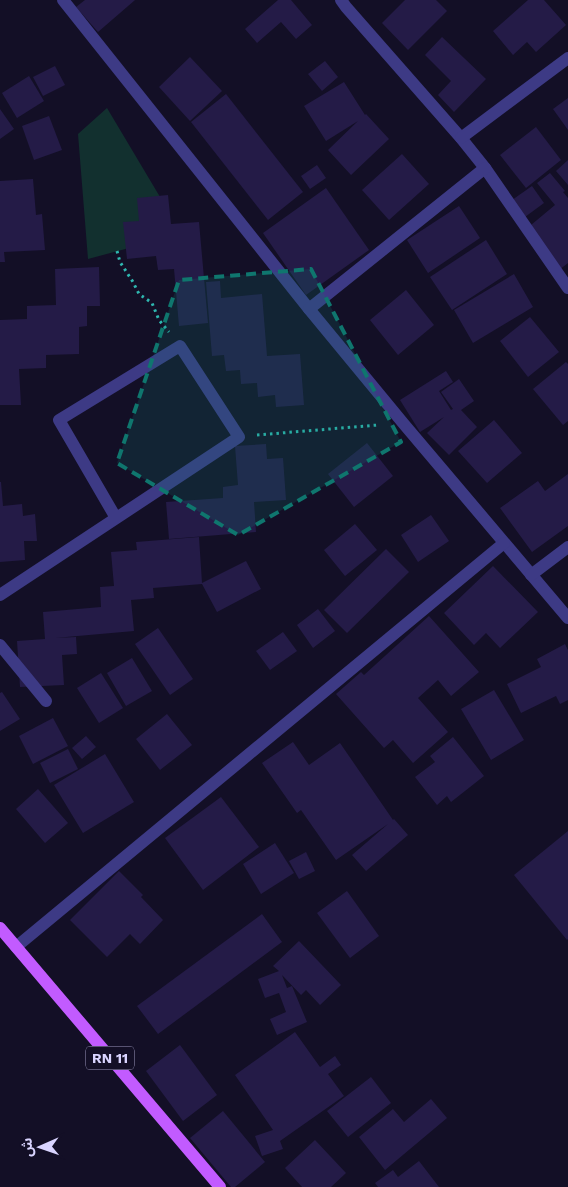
<svg xmlns="http://www.w3.org/2000/svg" width="568" height="1187" viewBox="0 0 568 1187" font-family="'Work Sans','Noto Sans Arabic',sans-serif">
  <style>
    .green { fill: #12302f }
    .building { fill: #241b47 }
    .lines { fill: none; stroke-linecap: round; stroke-linejoin: round }
    .path { stroke: #2fb8b0; stroke-width: 3; stroke-dasharray: 2.5 4; stroke-linecap: butt }
    .minor { stroke: #3d3a85; stroke-width: 12 }
    .major { stroke: #c25bff; stroke-width: 12 }
    .marked { fill: #0f766e; fill-opacity: 0.2; stroke: #0f766e; stroke-width: 4; stroke-dasharray: 10 6; stroke-linejoin: round }
    .labels { text-anchor: middle; stroke-width: 5; stroke-linejoin: round; paint-order: stroke }
    .shield { fill: #130f26; stroke: #9e99be; stroke-width: 1 }
    .shield-label { font-size: 14px; font-weight: bold; fill: #d9d4ff }
  </style>
  <rect width="100%" height="100%" fill="#130f26"/>
  <polygon class="green" points="107,108 166,207 129,248 88,259 78,134"/>
  <g class="building">
    <polygon points="85,0 135,0 98,32 76,7"/>
    <polygon points="278,0 291,0 312,25 296,39 281,22 257,43 245,29"/>
    <polygon points="405,0 436,0 447,11 408,50 382,23"/>
    <polygon points="528,0 544,0 566,25 536,52 527,42 513,55 493,31"/>
    <polygon points="442,37 486,79 454,112 438,95 451,81 425,55"/>
    <polygon points="190,57 222,91 190,121 159,87"/>
    <polygon points="325,61 338,77 322,91 308,74"/>
    <polygon points="55,66 65,85 43,96 33,77"/>
    <polygon points="29,76 44,101 17,118 2,93"/>
    <polygon points="344,82 365,115 366,114 389,139 351,175 328,150 358,121 326,141 304,106"/>
    <polygon points="226,94 303,192 268,220 191,122"/>
    <polygon points="568,98 568,130 553,109"/>
    <polygon points="0,109 14,129 0,139"/>
    <polygon points="49,116 62,150 34,160 22,126"/>
    <polygon points="536,127 561,160 526,188 500,155"/>
    <polygon points="402,154 429,184 389,220 362,190"/>
    <polygon points="568,160 568,185 556,171"/>
    <polygon points="317,165 326,178 310,189 301,176"/>
    <polygon points="550,173 565,191 563,192 568,198 568,263 559,270 525,230 555,205 537,183"/>
    <polygon points="33,179 36,215 42,214 45,250 4,252 5,262 0,262 0,181"/>
    <polygon points="532,186 544,203 525,217 512,200"/>
    <polygon points="326,188 369,250 306,295 263,233"/>
    <polygon points="168,195 171,224 199,222 208,323 179,326 174,269 158,270 156,256 127,259 123,222 139,221 137,198"/>
    <polygon points="459,206 480,238 428,273 407,240"/>
    <polygon points="486,240 507,274 452,310 430,277"/>
    <polygon points="99,267 100,306 87,306 87,326 79,327 79,354 46,355 46,368 19,369 21,405 0,405 0,320 27,319 27,306 56,305 55,269"/>
    <polygon points="514,274 533,307 473,343 454,310"/>
    <polygon points="220,281 221,298 262,294 267,356 300,354 304,405 276,407 275,395 258,397 257,383 241,384 240,370 226,371 224,355 212,356 206,282"/>
    <polygon points="406,290 434,325 398,355 370,320"/>
    <polygon points="530,317 559,352 528,377 500,341"/>
    <polygon points="566,362 568,364 568,421 563,425 533,389"/>
    <polygon points="446,371 453,382 439,391 451,410 453,409 441,392 459,379 474,401 461,410 477,427 449,455 427,433 444,417 420,432 400,400"/>
    <polygon points="494,420 522,453 487,483 458,451"/>
    <polygon points="367,443 393,476 354,507 328,474"/>
    <polygon points="266,444 267,459 283,458 286,500 254,502 256,532 169,539 166,502 223,498 223,487 238,485 235,446"/>
    <polygon points="568,474 568,526 532,552 500,508 538,481 545,491"/>
    <polygon points="0,482 1,482 3,506 22,504 23,516 35,514 37,541 24,541 25,560 0,562"/>
    <polygon points="431,515 449,541 418,562 401,535"/>
    <polygon points="355,524 377,550 345,576 324,550"/>
    <polygon points="199,537 202,583 246,561 261,589 217,612 202,584 153,588 154,598 131,600 134,631 55,638 76,637 77,654 62,655 64,685 20,687 17,641 45,639 43,612 101,607 100,587 114,586 111,552 137,550 136,542"/>
    <polygon points="386,549 409,572 347,633 324,610"/>
    <polygon points="493,566 538,612 500,648 486,633 474,645 444,613"/>
    <polygon points="318,609 335,631 313,648 297,625"/>
    <polygon points="429,616 479,672 451,696 438,680 418,698 448,732 413,763 393,740 384,748 336,694 361,672 364,675"/>
    <polygon points="158,628 193,679 170,695 135,644"/>
    <polygon points="283,632 297,651 270,670 256,651"/>
    <polygon points="565,644 568,650 568,700 560,704 556,696 521,713 507,684 541,667 537,659"/>
    <polygon points="132,658 152,691 126,706 107,673"/>
    <polygon points="101,673 123,708 99,723 77,688"/>
    <polygon points="494,690 524,740 491,760 461,709"/>
    <polygon points="2,692 20,719 0,731 0,693"/>
    <polygon points="167,714 192,745 160,770 136,739"/>
    <polygon points="53,718 68,746 33,764 19,736"/>
    <polygon points="86,736 96,747 82,759 72,748"/>
    <polygon points="453,737 484,776 451,802 447,796 437,805 415,777 435,762 430,756"/>
    <polygon points="293,742 309,765 340,743 393,820 394,819 408,835 366,871 352,855 388,824 336,860 301,810 297,813 262,763"/>
    <polygon points="68,749 78,769 50,783 40,763"/>
    <polygon points="105,754 134,802 83,833 54,785"/>
    <polygon points="38,789 68,823 45,843 16,809"/>
    <polygon points="221,797 259,847 203,890 165,838"/>
    <polygon points="568,831 568,939 567,940 514,875"/>
    <polygon points="275,843 294,873 261,894 243,864"/>
    <polygon points="306,852 315,871 299,879 289,861"/>
    <polygon points="119,871 143,895 141,897 163,920 140,944 130,934 107,957 70,920"/>
    <polygon points="347,891 379,936 350,958 317,913"/>
    <polygon points="262,914 282,942 158,1034 137,1006"/>
    <polygon points="299,941 341,985 320,1005 306,990 301,995 282,975 287,988 292,986 307,1022 277,1035 270,1019 286,1012 279,993 265,998 258,979 279,971 273,966"/>
    <polygon points="295,1032 320,1067 335,1056 341,1065 328,1074 344,1096 280,1141 283,1149 262,1156 255,1136 273,1130 235,1075"/>
    <polygon points="180,1045 217,1095 183,1121 146,1071"/>
    <polygon points="371,1077 391,1103 348,1137 327,1111"/>
    <polygon points="431,1099 447,1118 385,1170 359,1137 393,1109 404,1122"/>
    <polygon points="223,1111 265,1162 235,1187 231,1187 190,1138"/>
    <polygon points="315,1140 346,1173 331,1187 302,1187 285,1168"/>
    <polygon points="419,1161 439,1187 378,1187 375,1183 393,1170 398,1177"/>
  </g>
  <g class="lines">
    <g class="path">
      <polyline points="117,251 120,262 133,282 139,294 152,303 159,320 169,332"/>
      <polyline points="257,435 378,425"/>
    </g>
    <g class="minor">
      <polyline points="63,0 309,309 403,423 568,618"/>
      <polyline points="341,0 346,7 461,138 485,168 568,288"/>
      <polyline points="461,138 568,58"/>
      <polyline points="309,309 485,168"/>
      <polyline points="531,575 568,547"/>
      <polyline points="0,595 239,437 180,346 59,420 116,518"/>
      <polyline points="0,645 46,701"/>
      <polyline points="16,947 504,543"/>
    </g>
    <polyline class="major" points="0,928 220,1187"/>
  </g>
  <path class="marked" d="M311 269 401 442 238 535 117 463 179 280Z"/>
  <g class="labels">
    <rect class="shield" x="86" y="1046.5" width="48" height="23" rx="4"/>
    <g class="shield-label">
      <text x="110" y="1063">RN 11</text>
    </g>
  </g>
  <g transform="translate(40 1147) rotate(268)" stroke="#130f26" stroke-width="4" paint-order="stroke">
  <path d="M0-4L9 19L0 12L-9 19Z" fill="#d9d4ff"/>
  <text y="-8" font-size="14" font-weight="bold" text-anchor="middle" fill="#d9d4ff">ش</text>
  </g>
</svg>
